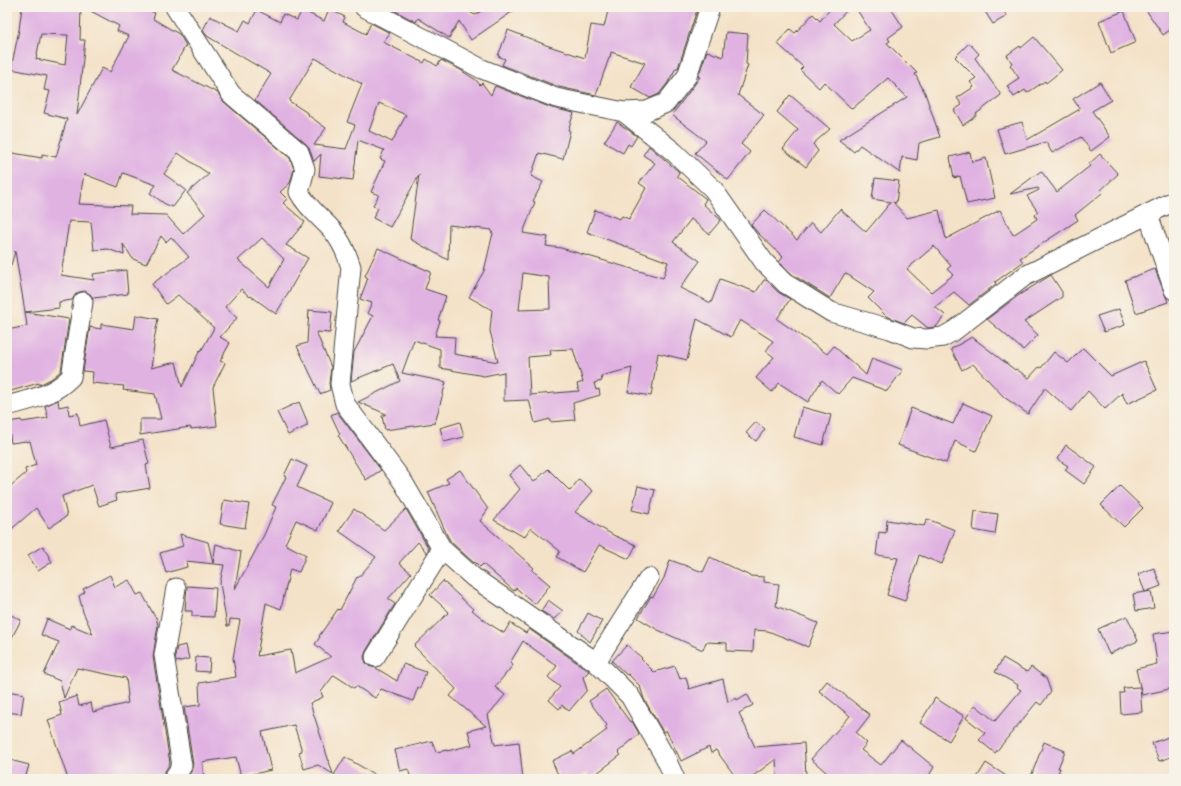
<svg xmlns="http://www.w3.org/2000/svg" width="1181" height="786" viewBox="0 0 1181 786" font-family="'Gentium Book Plus',serif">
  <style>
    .building { fill: #e0b2e2; fill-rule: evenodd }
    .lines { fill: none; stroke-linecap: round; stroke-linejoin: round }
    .minor-casing { stroke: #494643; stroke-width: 21 }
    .minor { stroke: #fff; stroke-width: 19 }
  </style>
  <rect width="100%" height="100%" fill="#f7f3e8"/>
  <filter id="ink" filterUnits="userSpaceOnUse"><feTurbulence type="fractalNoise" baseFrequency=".025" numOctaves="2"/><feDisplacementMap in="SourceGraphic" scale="8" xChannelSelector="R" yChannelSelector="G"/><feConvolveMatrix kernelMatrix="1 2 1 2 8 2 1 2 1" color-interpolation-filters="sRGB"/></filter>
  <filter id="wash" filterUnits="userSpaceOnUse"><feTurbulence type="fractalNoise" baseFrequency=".012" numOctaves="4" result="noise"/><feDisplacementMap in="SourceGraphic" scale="16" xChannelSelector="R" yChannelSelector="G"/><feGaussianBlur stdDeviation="0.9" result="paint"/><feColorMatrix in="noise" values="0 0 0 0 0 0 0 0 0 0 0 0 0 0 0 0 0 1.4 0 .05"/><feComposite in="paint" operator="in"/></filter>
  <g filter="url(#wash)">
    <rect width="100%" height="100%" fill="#f4e2c8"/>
    <g id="blocks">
      <g class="building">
        <path d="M22 7H81L80 40H85L77 115 102 68 110 72 129 36 117 31 119 26 83 7H142L155 13 153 19 179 34 186 45 172 70 218 93 224 102 290 158 294 169 290 183 280 192 287 199 283 203 305 222 286 245 308 258 276 314 251 296 250 297 241 289 225 307 237 318 220 337 230 343 220 361 225 363 213 387 217 426 191 429 190 427 140 435V419H161L155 394 123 390 124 386 92 383 93 372 83 371 90 327 101 329V324L134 329 136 315 158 319 153 345 154 346 151 368 176 362 182 387 200 350 201 351 214 328 178 295 166 304 152 284 189 257 171 237 166 242 161 236 146 264 133 259 123 244 124 255 108 249 94 250 91 222 69 221 61 275 94 280 93 274 126 270 128 294 93 298 90 294 85 291 79 292 75 295 72 300 59 302V308L25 312 15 251 11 265H7V152L42 158V154L56 157 67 119 44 113 50 91 44 90 47 76 11 69 19 30ZM41 34 68 35 65 65 36 59ZM178 153 209 174 187 193 205 214 183 234 166 215 130 214 131 206 79 204 84 174 118 187 123 173 156 185 150 193 165 204 173 207 186 190 164 174ZM262 238 284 259 269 287 238 260Z"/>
        <polygon points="388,7 468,7 466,10 475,15 487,7 519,7 471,40 459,21 449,38 418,18 416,22"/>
        <polygon points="609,7 698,7 678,68 676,68 667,84 659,94 650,98 631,87 645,63 611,52 610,58 609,58 596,95 559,87 502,65 505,59 498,56 508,30 546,45 585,58 591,25 604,27"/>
        <polygon points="832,7 850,7 834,24 852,41 870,30 855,7 890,7 903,27 888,38 890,41 887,43 917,73 915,74 925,93 940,137 919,143 917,160 902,157 900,173 860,145 854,152 839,140 907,97 888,78 852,109 824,82 819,88 800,70 803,67 777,43 790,29 795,33 813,14 820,21"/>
        <polygon points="982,7 1001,7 1007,16 993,24"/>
        <polygon points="1144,7 1174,7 1174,27 1163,35"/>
        <path d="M329 9 345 17 343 22 366 34 371 23 390 33 383 42 424 63 426 59 437 66 441 60 459 69 476 80 480 85 482 83 491 95 495 86 552 108 574 113 568 130 570 131 563 159 539 153 531 176 543 182 533 201 535 202 523 233 548 237 546 246 561 248 663 278 668 262 587 232 595 210 620 219 622 216 629 219 646 188 639 183 655 163 643 155 649 146 679 172 677 176 706 199 703 204 721 220 709 234 691 219 673 242 700 261 680 288 711 303 720 279 756 292 764 280H766L778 292 790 299 777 319 827 354 834 346 866 375 872 358 903 370 887 391 852 378 838 394 822 380 808 402 779 383 772 392 756 378 774 357 766 351 773 341 740 320 731 337 697 319 687 360 658 353 651 396 628 392 632 368 601 376 602 381 594 383 596 390 599 389 600 395 573 403 575 420 550 422V419L535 423 529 400 504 401V372L484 376 440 368V349L414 340 402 373 446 382 435 423 385 430 382 416 386 414 358 402 400 381 393 364 351 381 354 352 373 316 367 313 372 303 360 299 368 278 365 276 378 248 431 272 425 289 446 296 438 320 440 321 435 336 455 337 454 354 498 362 490 331 492 310 469 297 484 271 493 233 491 232 492 230 449 225 448 260 410 239 419 175 390 227 373 218 378 208 373 205 379 195 371 192 385 161 380 159 384 150 358 140 353 180 319 176 321 154 314 161 309 148 306 144 255 100 271 74 207 36 203 30 210 16 239 31 245 20 250 23 257 10 280 22 283 14 297 20 302 10 324 21ZM315 58 362 84 347 122 355 125 346 149 314 145 326 128 308 115 309 114 289 101ZM379 103 406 115 392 142 369 131ZM523 273 549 277 550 309 519 310ZM573 349 583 382 577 384 579 391 530 395 528 357 551 355 550 350Z"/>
        <polygon points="1124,11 1136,42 1111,53 1099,21"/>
        <polygon points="726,32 748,34 746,64 748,65 738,95 764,115 741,144 750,152 728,180 695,153 706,141 672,115 700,77 698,77 707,51 723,57"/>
        <polygon points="1034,37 1062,70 1046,83 1045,81 1027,93 1025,90 1014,97 1007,86 1019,78 1010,65 1012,63 1007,55 1020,46 1021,48"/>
        <polygon points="969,43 979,54 975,58 1001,95 976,114 976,116 963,125 954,110 962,105 957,98 974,87 970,82 976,78 955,57"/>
        <polygon points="1100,82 1111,100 1092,111 1110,137 1091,151 1081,137 1052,153 1046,142 1005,154 997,129 1022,122 1027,140 1080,109 1073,99"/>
        <polygon points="790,95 830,129 813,144 818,151 806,167 783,149 798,130 777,112"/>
        <polygon points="617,122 637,136 631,146 628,144 623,153 604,142"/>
        <polygon points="970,152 972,162 986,158 995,198 967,204 960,176 954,178 950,157"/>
        <path d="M1100 154 1118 174 1100 191 1102 193 1075 215 1078 220 1020 258 1023 262 995 282 996 284 969 305 954 292 935 307 945 315 936 327 928 328 912 315 904 323 886 316 868 298 874 292 845 273 830 298 793 275 779 262 783 257 757 232 751 225 765 210 797 240 811 223 821 232 840 209 866 232 891 202 872 199 875 178 899 181 896 203 893 202 907 218 939 210 946 239 1000 210 1013 235 1037 219 1035 215 1038 212 1027 196 1039 190 1038 188 1010 194 1041 171 1057 192 1090 166 1089 164ZM934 246 951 266 947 269 953 275 931 292 907 269Z"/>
        <polygon points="1155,269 1168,302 1136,313 1125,280"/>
        <polygon points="1051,275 1062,292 1062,297 1024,322 1038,335 1023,350 987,319 1019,295"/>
        <polygon points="1119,309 1125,325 1104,332 1097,316"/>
        <polygon points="309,310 332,312 330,333 316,332 331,367 329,383 330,390 320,394 297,346 307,343"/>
        <polygon points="25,312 69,319 61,371 51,379 39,385 39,383 7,392 7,330 27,326"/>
        <polygon points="972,337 1015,370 1016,369 1029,378 1039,367 1041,368 1054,352 1068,363 1083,348 1111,376 1144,361 1157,390 1127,404 1122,393 1105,409 1088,391 1071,411 1045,388 1028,414 1004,397 973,364 962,370 951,349"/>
        <polygon points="58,400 59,407 68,405 69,415 78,413 80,426 104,420 111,447 143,440 149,464 146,465 150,488 115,494 117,500 99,506 92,485 62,496 67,516 49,528 36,508 7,533 7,489 26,473 25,469 36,465 30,441 26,442 26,441 11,443 8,422 21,420 22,422 48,418 45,406"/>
        <polygon points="299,402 307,421 307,426 288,435 277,412"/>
        <polygon points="963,403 992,416 976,451 955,441 946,463 898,445 911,408 953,424"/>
        <polygon points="802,407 831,415 823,445 794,437"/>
        <polygon points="337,412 381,470 366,480 338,435 340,434 331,415"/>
        <polygon points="460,422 464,437 444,442 440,428"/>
        <polygon points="756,422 765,429 756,441 746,433"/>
        <polygon points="1066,445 1096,467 1084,484 1065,470 1068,466 1057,459"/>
        <polygon points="292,459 307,466 297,487 331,503 318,530 296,520 285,544 306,555 299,572 290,569 281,609 266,603 257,656 291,650 295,673 331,657 315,644 320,637 319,636 338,609 340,610 357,577 358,578 376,557 339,531 354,509 384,530 406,509 429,549 427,553 418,542 399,563 411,573 388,599 395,604 366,651 364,657 366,663 369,666 376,668 397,681 403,664 426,672 420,688 418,687 413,701 381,689 375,698 356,686 354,688 334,675 321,692 323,697 310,703 333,774 318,765 304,769 299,752 302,751 294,725 262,732 271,770 241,777 236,757 202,762 204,779 186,779 191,772 193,764 184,707 200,705 199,683 236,677 233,658 240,620 230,619 229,626 227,626 220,583 224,565 186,561 187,567 166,573 160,553 183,546 180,534 208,542 213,563 216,544 241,552 235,589 264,535 276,507 272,505 286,477 284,476"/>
        <polygon points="520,465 534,482 548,469 570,491 579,479 593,491 575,512 613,535 636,545 629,559 599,545 583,572 557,557 560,551 531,528 524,537 494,520 520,489 509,475"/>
        <polygon points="460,470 488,509 480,521 534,568 532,570 550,585 535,604 516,588 514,591 483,564 480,567 475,562 474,563 451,542 447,535 428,492 449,483 446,479"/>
        <polygon points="638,486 655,490 649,514 632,510"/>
        <polygon points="1120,486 1143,508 1124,527 1101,505"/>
        <polygon points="224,500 249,504 245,528 220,524"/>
        <polygon points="975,511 998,514 995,534 973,530"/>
        <polygon points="927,519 955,530 942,564 919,555 905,601 887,595 898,558 876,555 879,532 886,533 887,520 924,526"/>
        <polygon points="43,546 52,562 38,571 28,555"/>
        <polygon points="710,557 750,576 764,577 764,582 779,584 776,606 818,623 808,647 768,631 754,630 753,652 727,651 727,643 706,642 703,650 658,630 638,618 651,596 653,597 664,578 670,560 703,572"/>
        <polygon points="1154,568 1161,586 1145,592 1138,574"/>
        <polygon points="110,575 115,587 129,580 137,595 142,593 155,617 156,617 158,625 153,657 170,763 164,773 162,779 68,779 48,720 62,715 59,702 77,696 79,706 91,703 93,712 128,703 127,697 128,696 126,678 77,668 64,698 60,681 44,674 59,642 41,635 47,619 70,629 71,625 93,634 83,612 79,596 85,592 83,589"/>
        <polygon points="443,581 473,609 472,610 488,623 504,633 510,623 526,633 529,629 589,671 583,677 587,690 569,711 562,705 559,709 549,700 560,687 548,677 557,666 523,641 510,663 513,665 495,687 505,695 488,715 495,745 519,742 523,779 411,779 408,769 400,771 395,750 432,741 436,752 447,750 447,751 472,745 468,731 486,726 450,696 456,689 414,646 449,612 430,595"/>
        <polygon points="187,586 216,588 214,617 192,616 192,611 185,611"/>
        <polygon points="1151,591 1154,608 1136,611 1133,594"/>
        <polygon points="548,600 563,611 554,619 541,611"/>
        <polygon points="7,613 21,620 7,647"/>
        <polygon points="588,613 602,621 590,642 578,631"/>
        <polygon points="1127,616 1138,641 1109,654 1098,629"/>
        <polygon points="1174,631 1174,688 1142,695 1136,669 1157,664 1153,634"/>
        <polygon points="186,645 189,659 176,662 175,655 177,647"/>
        <polygon points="627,645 642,658 641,659 654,672 675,666 680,679 686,677 689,689 723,679 728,702 736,698 737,700 747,694 753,705 739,713 755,747 804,743 806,775 777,777 776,759 749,779 737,779 716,750 711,753 709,747 681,761 666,730 663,732 644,699 640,686 628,674 627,675 612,661"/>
        <polygon points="196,657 210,658 209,672 195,671"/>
        <polygon points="1003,658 1027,672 1031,667 1046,678 1051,692 1041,705 1037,702 995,753 979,740 985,733 966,718 975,705 995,721 1021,690 1017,687 1018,685 995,672"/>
        <polygon points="827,681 870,715 856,733 867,743 861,750 881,765 901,740 934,767 927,779 834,779 811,759 850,716 819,691"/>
        <polygon points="1140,687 1142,712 1121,714 1120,693 1124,693 1123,688"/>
        <polygon points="606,689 630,722 632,721 639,734 618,752 621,755 589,779 588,773 574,779 560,779 552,761 572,751 574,754 607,730 605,728 607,725 589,701"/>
        <polygon points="7,691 24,694 21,714 7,712"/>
        <polygon points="935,698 964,716 949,741 920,723"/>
        <polygon points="1174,735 1174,756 1159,761 1152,743"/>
        <polygon points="1044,742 1065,751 1058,768 1060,768 1056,779 1030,779"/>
        <polygon points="345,757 382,779 341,779 334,775"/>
        <polygon points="10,760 29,765 25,779 7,779"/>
        <polygon points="986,763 1011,779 976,779"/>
      </g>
    </g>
  </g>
  <g filter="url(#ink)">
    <use href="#blocks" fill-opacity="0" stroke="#494643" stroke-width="1"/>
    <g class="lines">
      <defs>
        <g id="minor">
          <path d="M175 7 231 94 299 152 305 169 299 192C308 209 321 217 333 231 342 242 347 254 351 267L340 384 345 404 403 482 442 549 473 577 596 662 630 696 666 759 675 779"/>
          <polyline points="364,7 482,69 556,98 624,112 647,111 666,103 687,76 710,7"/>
          <polyline points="624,112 674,152 713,189 764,262 786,284 831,312 890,329 913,338 927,339 943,337 955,330 1025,276 1174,201"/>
          <polyline points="1148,214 1174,290"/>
          <path d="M7 406C32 399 52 396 71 377L83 302"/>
          <polyline points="375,657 442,549"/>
          <polyline points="596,662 649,578"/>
          <polyline points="173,779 182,766 164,655 176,588"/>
        </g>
      </defs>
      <use href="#minor" class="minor-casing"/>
      <use href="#minor" class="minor"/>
    </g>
  </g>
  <rect width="1181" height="786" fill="none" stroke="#f7f3e8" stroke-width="24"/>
</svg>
